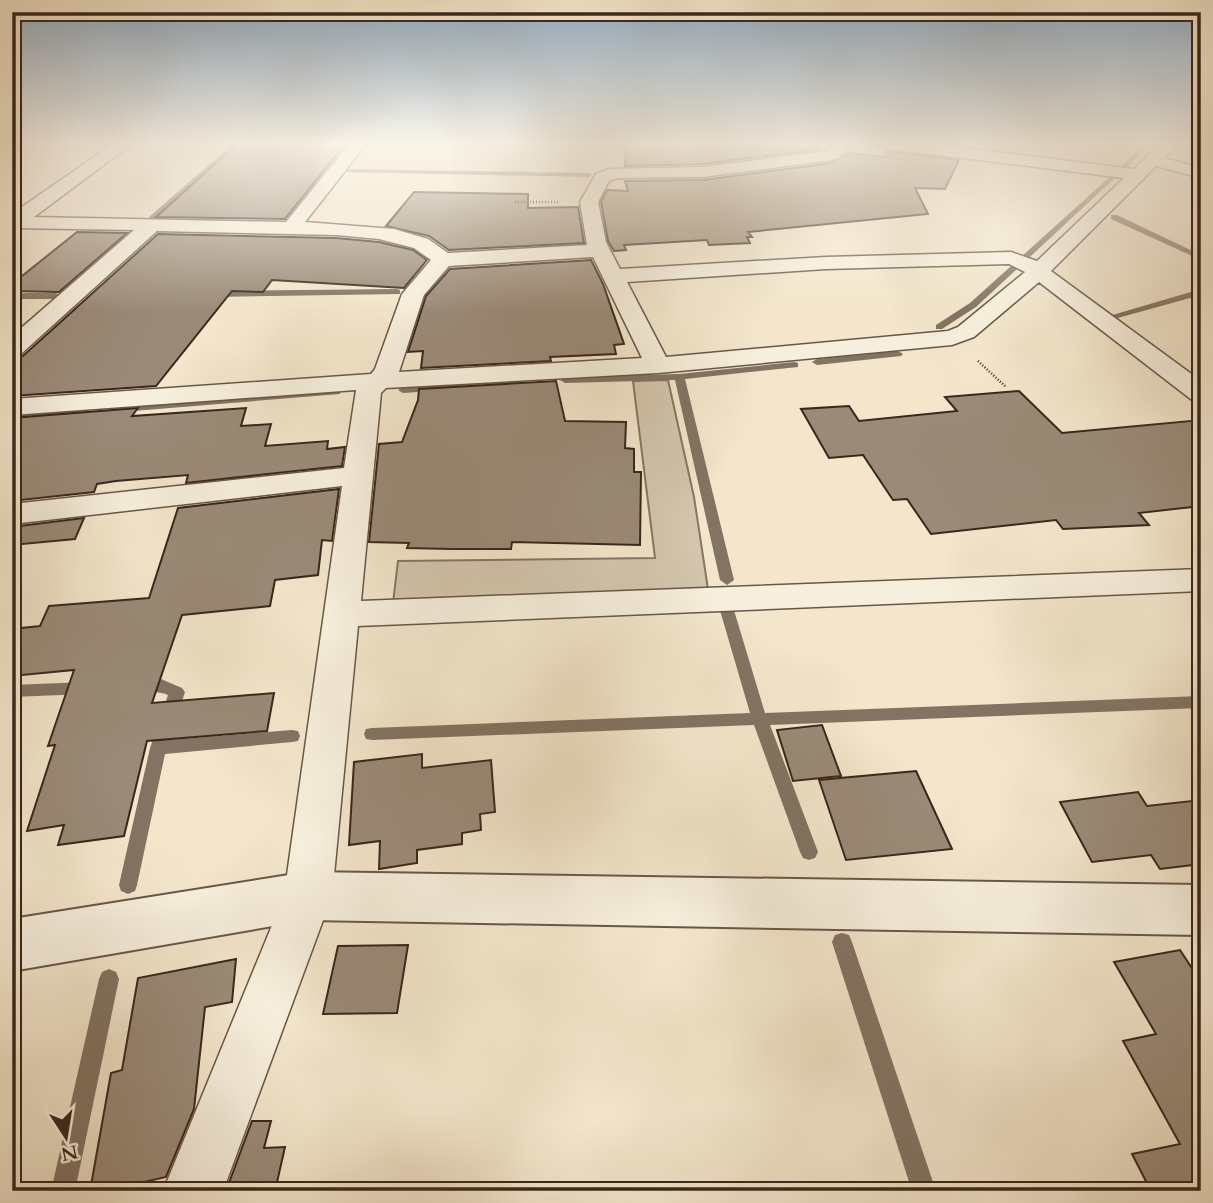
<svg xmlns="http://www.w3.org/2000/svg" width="1213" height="1203" viewBox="0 0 1213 1203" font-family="Cardo,serif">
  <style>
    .green { fill: #d3c6ad; stroke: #867664; stroke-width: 2 }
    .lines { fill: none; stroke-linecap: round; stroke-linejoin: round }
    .stream { fill: #837362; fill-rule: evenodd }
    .building { fill: #9a8a77; stroke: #39271c; stroke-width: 2 }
    .minor-casing { stroke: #685748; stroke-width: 3 }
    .tertiary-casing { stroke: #685748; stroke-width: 4 }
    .path { stroke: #39271c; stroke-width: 2.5; stroke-dasharray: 1 2; stroke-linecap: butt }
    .minor { fill: #f7efdd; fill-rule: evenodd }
    .tertiary { fill: #f7efdd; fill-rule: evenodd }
  </style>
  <rect width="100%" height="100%" fill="#f3e6cb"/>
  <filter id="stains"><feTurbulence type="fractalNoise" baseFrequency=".00286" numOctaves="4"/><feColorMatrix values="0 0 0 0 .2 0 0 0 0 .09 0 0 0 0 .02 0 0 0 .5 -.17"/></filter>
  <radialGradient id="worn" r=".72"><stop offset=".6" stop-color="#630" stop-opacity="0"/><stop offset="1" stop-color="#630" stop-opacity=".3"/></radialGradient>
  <polygon class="green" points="668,380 694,497 708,589 393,603 398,561 655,558 633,381"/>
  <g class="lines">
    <g class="stream">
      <polygon points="234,143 241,143 155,221 149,221 149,217"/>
      <polygon points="1144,143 1151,143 1125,169 1121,169 1121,167"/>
      <polygon points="345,169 589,173 592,175 589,177 343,172"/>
      <polygon points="1113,174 1118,175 976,307 942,329 936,329 936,325 970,303"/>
      <polygon points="1111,215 1117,215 1201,255 1201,260 1111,219"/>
      <polygon points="397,289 400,290 400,294 213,297 209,294 213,291"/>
      <polygon points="1201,289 1201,295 1114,319 1109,316"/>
      <polygon points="12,293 56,293 60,296 56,299 12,299"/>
      <polygon points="898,351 903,354 901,356 817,365 812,362 817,359"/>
      <polygon points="794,362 798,363 798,367 685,379 734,580 727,585 720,580 675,380 565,383 560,380 565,377 679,374"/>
      <polygon points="518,380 522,381 522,385 403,393 398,390 403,387"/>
      <polygon points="336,389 340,390 340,394 121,412 116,409 121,406"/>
      <polygon points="80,410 84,411 84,415 12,421 12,415"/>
      <polygon points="726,602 733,607 765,713 1201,696 1201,708 770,725 818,852 815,858 809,860 803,858 800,852 754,725 372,740 366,739 364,734 366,729 372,728 750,713 719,607"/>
      <path d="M161 679 182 688 185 692 169 740 292 730 298 731 300 736 298 741 292 742 165 754 137 885 135 891 128 894 121 891 119 885 150 748 168 695C157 690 147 694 136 690L133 686 136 682Z"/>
      <polygon points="86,682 91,684 94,688 91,692 86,694 12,697 12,685"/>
      <polygon points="842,933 849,935 852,942 936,1191 912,1191 832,942 835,935"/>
      <polygon points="109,969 116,972 119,979 75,1191 51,1191 99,979 102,972"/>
    </g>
  </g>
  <g class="building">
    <polygon points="238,143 346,143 285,219 156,217"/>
    <polygon points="626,144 818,148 819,149 703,164 625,166"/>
    <polygon points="887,151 959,160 945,189 915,188 928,214 748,232 752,237 747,237 750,243 709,245 707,240 624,245 626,250 614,251 608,241 601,202 607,190 628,191 625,181 703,180 832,163 848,153 884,157"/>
    <polygon points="414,192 528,194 528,208 578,207 584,243 449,250 429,236 386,226"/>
    <polygon points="77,232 127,233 59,292 12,291 12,284"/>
    <polygon points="158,234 336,238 379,242 413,250 427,260 404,288 272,280 263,292 232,291 156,386 12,396 12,360 23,356"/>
    <polygon points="591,260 603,284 624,344 614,345 616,354 550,357 551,361 421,368 423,351 408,352 426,296 450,269"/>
    <polygon points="556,381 565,421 626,422 625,448 634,449 634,472 641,472 640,545 512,542 511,549 451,549 407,548 409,543 369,542 379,444 402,442 418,400 419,389"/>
    <polygon points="1019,391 1062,433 1201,420 1201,506 1139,513 1149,525 1063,529 1056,520 931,534 907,499 893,500 863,455 829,458 801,409 849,406 859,421 957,411 945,397"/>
    <polygon points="138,408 132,416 246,408 241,426 271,424 265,446 328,441 327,449 345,447 342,466 186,483 188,475 116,481 97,484 94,492 12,501 12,418"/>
    <polygon points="339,489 332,541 322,540 318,575 275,580 270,606 182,615 152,703 274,693 267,731 147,741 124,836 58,845 64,825 27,831 55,745 48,746 74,670 12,676 12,629 40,626 49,606 149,598 178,508"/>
    <polygon points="84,518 75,539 12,545 12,527"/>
    <polygon points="822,725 841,776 793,781 777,730"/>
    <polygon points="422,754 422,768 491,760 495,812 480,814 481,830 462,833 462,844 417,850 417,863 379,869 380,841 349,845 354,762"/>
    <polygon points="916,771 952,849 846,860 819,780"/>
    <polygon points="1138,792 1147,806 1201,800 1201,864 1160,869 1151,855 1092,862 1060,802"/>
    <polygon points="408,945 397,1013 323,1014 338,946"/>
    <polygon points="1180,950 1201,982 1201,1181 1151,1191 1132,1154 1180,1144 1123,1041 1156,1034 1114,962"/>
    <polygon points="236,959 232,1002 205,1007 194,1109 166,1177 105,1191 90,1191 111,1073 122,1070 138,978"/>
    <polygon points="252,1121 271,1121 264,1148 285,1147 275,1191 226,1191"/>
  </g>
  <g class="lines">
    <defs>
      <path id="minor" d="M114 143H133L34 217 286 222 350 143H367L305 222 394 229 428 239 448 253 587 245 580 202 596 174 610 169 703 167 827 151 837 143H855L838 158 832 160 703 177 618 178 609 181 598 202 606 242 620 269 826 257 1011 252 1037 261 1124 178 882 148 874 143H922L1134 169 1161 143H1178L1164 158 1201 168V178L1156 166 1051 271 1201 381V402L1192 400 1039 282 974 337 952 345 658 373 386 388 381 393 361 601 1201 569V591L358 626 332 896 223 1191H163L284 896 342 486 12 524V504L344 468 356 390 12 415V399L371 374 375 369 402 294 431 260 414 248 379 239 336 235 157 231 21 354 12 356V336L134 230 12 228V214ZM593 257 642 358 399 372 424 295 449 266ZM1009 264 1025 272 958 327 948 331 666 357 627 282 826 269Z"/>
      <polygon id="tertiary" points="308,872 1201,885 1201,935 308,920 12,971 12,919"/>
    </defs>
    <use href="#minor" class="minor-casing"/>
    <use href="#tertiary" class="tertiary-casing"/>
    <g class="path">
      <polyline points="515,202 560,202"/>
      <polyline points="978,361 1006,387"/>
    </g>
    <use href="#minor" class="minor"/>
    <use href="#tertiary" class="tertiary"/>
  </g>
  <linearGradient id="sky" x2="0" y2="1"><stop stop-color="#93aec5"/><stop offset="0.46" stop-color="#faf4e8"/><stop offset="1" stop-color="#faf4e8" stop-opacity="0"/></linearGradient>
  <rect width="1213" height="312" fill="url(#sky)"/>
  <rect width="1213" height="1203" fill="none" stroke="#f3e6cb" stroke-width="42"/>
  <rect x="14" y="14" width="1185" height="1175" fill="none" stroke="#39271c" stroke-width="3.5"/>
  <rect x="21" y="21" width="1171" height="1161" fill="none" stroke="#39271c" stroke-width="2"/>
  <g transform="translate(66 1137) rotate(168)" stroke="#f7efdd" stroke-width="5" paint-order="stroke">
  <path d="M0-5L12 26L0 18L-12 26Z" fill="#39271c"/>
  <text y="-10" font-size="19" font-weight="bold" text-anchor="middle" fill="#39271c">N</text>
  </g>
  <rect width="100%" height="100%" filter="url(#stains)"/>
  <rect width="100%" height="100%" fill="url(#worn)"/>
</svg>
